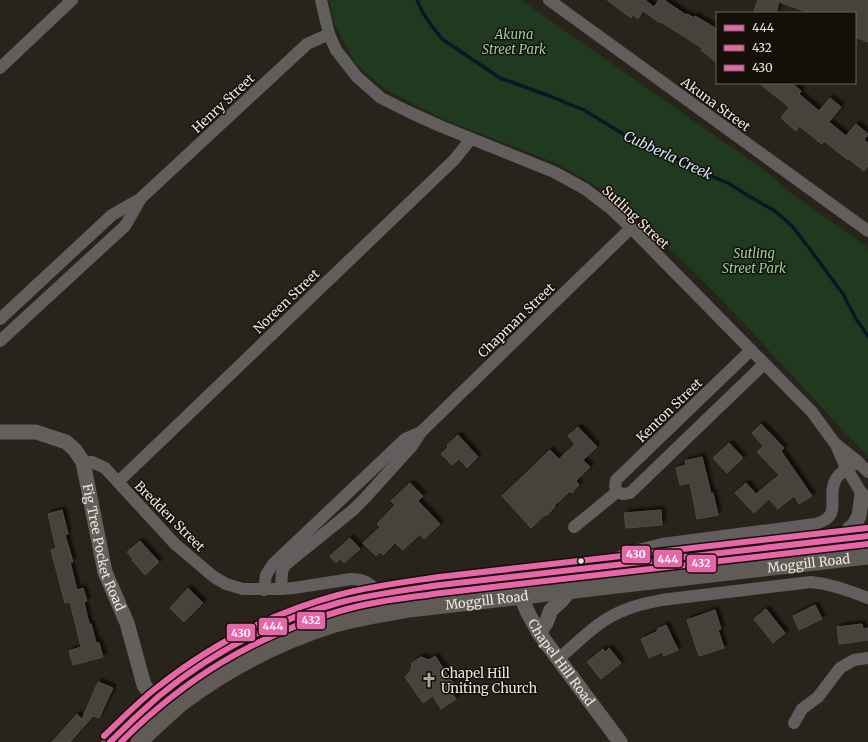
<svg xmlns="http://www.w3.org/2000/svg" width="868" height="742" viewBox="0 0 868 742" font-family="Merriweather,serif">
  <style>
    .green { fill: #1f3a1e }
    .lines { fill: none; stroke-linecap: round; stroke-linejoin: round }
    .stream { stroke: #061926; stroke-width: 3.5 }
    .building { fill: #46423a; stroke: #514d45; filter: url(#shadow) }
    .minor { stroke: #625e5d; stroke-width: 12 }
    .major { stroke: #635f5c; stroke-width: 15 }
    .highway { stroke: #605b57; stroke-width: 17 }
    .bus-1-casing { stroke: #140f08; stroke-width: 9 }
    .bus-2-casing { stroke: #140f08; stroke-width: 9 }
    .bus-3-casing { stroke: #140f08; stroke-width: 9 }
    .bus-1 { stroke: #e766a7; stroke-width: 6 }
    .bus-2 { stroke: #e766a7; stroke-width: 6 }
    .bus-3 { stroke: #e766a7; stroke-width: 6 }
    .bus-dot { fill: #ede6dc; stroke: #140f08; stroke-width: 1.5 }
    .labels { text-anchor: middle; stroke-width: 3; stroke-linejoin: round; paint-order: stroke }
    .park-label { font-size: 13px; font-style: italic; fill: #96d096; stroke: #140f08 }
    .street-label { font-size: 13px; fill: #ede6dc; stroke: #140f08 }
    .poi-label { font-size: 13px; fill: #ede6dc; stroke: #140f08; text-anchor: start }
    .water-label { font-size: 14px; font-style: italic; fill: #cce7fb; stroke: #140f08 }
    .line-badge { stroke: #140f08; stroke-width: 1.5 }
    .badge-label { font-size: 11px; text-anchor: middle; font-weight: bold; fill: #fff }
  </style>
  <defs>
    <filter id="shadow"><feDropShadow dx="3.5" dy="-3.5" stdDeviation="1" flood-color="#0009"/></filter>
  </defs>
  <rect width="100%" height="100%" fill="#29241b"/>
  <polygon class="green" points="329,0 521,0 767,172 792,194 866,246 868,250 868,457 722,300 621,200 556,163 445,120 386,90 356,64 335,26"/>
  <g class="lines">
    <polyline class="stream" points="417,0 423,13 431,25 442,39 500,78 547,95 584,110 633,140 667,153 697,170 728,183 752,198 775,211 792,226 812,252 843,294 856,319 868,336"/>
  </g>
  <g class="building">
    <polygon points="607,0 645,0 654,7 659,0 664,0 686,15 687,14 694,18 695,16 717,29 717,63 701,50 702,48 661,22 660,23 643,11 638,19 633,15 631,18"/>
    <polygon points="758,0 868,0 868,42 855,37 855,13 810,13 779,2 776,13 760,13 754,11"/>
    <polygon points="759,83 792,83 801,91 799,94 819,111 830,98 841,107 829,122 846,136 856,124 868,134 864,140 868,143 868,166 864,171 849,159 848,160 824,141 822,144 799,126 796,131 781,118 789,107"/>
    <polygon points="761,424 784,448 781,451 812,496 799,504 794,496 778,509 769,499 754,513 735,493 746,483 756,494 779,475 757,452 763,446 752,433"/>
    <polygon points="578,427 597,447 583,460 590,467 576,481 579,485 572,493 570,491 554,506 555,507 546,516 545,515 531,528 502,496 550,450 559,459 575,444 568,436"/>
    <polygon points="458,435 478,457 467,468 459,459 452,465 441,454 448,447 447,445"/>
    <polygon points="729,443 743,458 727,473 713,458"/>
    <polygon points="702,457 711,494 713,493 718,515 697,519 690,483 680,485 676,468 686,465 685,461"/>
    <polygon points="410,483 423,496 418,501 440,524 424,539 420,534 403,550 395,543 383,555 380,552 376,556 363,543 380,527 377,524 395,505 391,501"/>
    <polygon points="62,510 68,534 65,535 73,562 70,562 77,590 83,588 87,601 84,602 89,624 91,624 96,643 99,643 103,657 73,665 69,651 81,647 70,602 65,603 51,550 56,548 48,514"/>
    <polygon points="661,510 662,525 626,528 624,513"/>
    <polygon points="350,538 360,549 344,563 340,559 336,563 330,556"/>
    <polygon points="140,541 159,562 145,575 132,560 133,559 127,552"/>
    <polygon points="188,588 203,603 184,622 170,608"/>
    <polygon points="815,605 822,619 799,630 793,616"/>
    <polygon points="766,609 785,633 773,643 754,619"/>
    <polygon points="715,610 721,629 718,630 724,648 699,656 687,620"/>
    <polygon points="862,624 863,629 868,628 868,640 839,644 837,627"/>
    <polygon points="666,625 678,650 664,656 662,652 649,658 641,639 658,631 657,629"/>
    <polygon points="609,648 621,663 601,679 587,662 603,649 605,652"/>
    <polygon points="435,656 453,683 448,687 456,699 441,709 433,696 423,703 405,677 411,670 412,663 421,657 429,660"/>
    <polygon points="98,682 113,688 99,718 93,716 70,742 52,742 77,714 82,719"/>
  </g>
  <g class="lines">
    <g class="minor">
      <polyline points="321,0 329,34 336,50 357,77 381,98 409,112 440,126 554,172 585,189 610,208 631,228 812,412 836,445 845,466 867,502"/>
      <polyline points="549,0 868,231"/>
      <polyline points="0,68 72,0"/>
      <polyline points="0,319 112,215 140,199 307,44 329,34"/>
      <polyline points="0,341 125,226 140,200"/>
      <polyline points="751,350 616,480 615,486 617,492 623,494 630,493 764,364"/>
      <polyline points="837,445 856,460 868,472"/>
      <polyline points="83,462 92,462 105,468 175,544 214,577 226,584 243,589 281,589 294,588 351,579 361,580 366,582 372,586 378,594"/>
      <polyline points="118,482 454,160 471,139"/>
      <polyline points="574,527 617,492"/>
      <path d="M609 565 623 555 638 550 662 544 815 524C845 516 825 497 836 479 840 471 851 467 858 462"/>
      <polyline points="281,589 282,572 285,565 353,510 365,498 412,446 421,432 631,228"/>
      <polyline points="264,590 266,575 273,564 405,439 421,432"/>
      <path d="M558 659C579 642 599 619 625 610 636 605 649 603 661 600L811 582C832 584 849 591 868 598"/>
      <polyline points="794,723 802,709 818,697 840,668 854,660 868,658"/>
    </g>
    <g class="major">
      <path id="s1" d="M0 432H36L66 442 75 450 83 462 105 572 127 623 144 685 167 716"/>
      <polyline points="844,539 850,528 854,525 859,516 862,495"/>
      <path id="s2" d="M512 576 528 613 539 633 620 742"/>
      <polyline points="539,633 546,623 551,610 561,601 570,590"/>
    </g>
    <g class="highway">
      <path d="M110 742C172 676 251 627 338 603 371 594 406 590 440 585L868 536"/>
      <path id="s3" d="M139 742C154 728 168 714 184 701 229 667 281 641 335 624 359 617 384 613 409 609L868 556"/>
    </g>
    <defs>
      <path id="bus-1" d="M110 742C126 726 142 711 159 696 211 653 273 621 338 603 371 594 406 590 440 585L868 536"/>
      <path id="bus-2" d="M121 742C184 679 254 636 340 611 373 601 407 598 441 593L868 544"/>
      <path id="bus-3" d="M104 736C121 720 137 703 155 689 209 646 271 613 338 595 371 586 405 582 439 577L867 528"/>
    </defs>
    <use href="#bus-1" class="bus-1-casing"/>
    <use href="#bus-2" class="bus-2-casing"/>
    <use href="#bus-3" class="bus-3-casing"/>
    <use href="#bus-1" class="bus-1"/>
    <use href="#bus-2" class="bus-2"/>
    <use href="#bus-3" class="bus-3"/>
  </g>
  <defs>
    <symbol id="church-bare" viewBox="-9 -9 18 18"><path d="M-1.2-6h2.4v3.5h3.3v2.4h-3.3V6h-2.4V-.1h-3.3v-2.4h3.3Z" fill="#a8a298" stroke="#140f08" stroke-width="2.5" paint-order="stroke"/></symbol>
  </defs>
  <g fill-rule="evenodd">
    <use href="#church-bare" x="418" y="669" width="22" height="22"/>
  </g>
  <circle class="bus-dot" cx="581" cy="561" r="3.5"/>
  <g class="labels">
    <g class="park-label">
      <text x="514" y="39">Akuna<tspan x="514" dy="15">Street Park</tspan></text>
      <text x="754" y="258">Sutling<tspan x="754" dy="15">Street Park</tspan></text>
    </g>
    <g class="street-label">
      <text transform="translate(223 103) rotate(-43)" y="5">Henry Street</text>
      <text transform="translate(716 104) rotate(36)" y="5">Akuna Street</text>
      <text transform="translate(636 217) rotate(43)" y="5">Sutling Street</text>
      <text transform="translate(286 301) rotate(-44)" y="5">Noreen Street</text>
      <text transform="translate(516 320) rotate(-44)" y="5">Chapman Street</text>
      <text transform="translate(669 410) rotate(-44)" y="5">Kenton Street</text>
      <text transform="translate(170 516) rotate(45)" y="5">Bredden Street</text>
      <text dy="5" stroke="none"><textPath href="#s1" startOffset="182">Fig Tree Pocket Road</textPath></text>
      <text dy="5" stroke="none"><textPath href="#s3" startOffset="709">Moggill Road</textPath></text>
      <text dy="5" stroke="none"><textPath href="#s3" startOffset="385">Moggill Road</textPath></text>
      <text dy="5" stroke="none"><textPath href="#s2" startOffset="100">Chapel Hill Road</textPath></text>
    </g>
    <g class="poi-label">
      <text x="441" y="678">Chapel Hill<tspan x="441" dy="15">Uniting Church</tspan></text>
    </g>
    <g class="water-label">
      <text transform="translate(668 155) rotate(25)" y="5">Cubberla Creek</text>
    </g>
  </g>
  <g class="line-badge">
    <rect x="621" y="545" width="30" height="19" rx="4" fill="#e766a7"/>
    <rect x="653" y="549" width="30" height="19" rx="4" fill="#e766a7"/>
    <rect x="686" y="554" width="31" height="19" rx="4" fill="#e766a7"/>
    <rect x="296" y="611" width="30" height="19" rx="4" fill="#e766a7"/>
    <rect x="258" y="617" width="30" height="19" rx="4" fill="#e766a7"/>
    <rect x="226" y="623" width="30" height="19" rx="4" fill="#e766a7"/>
  </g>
  <g class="badge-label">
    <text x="636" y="558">430</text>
    <text x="668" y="563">444</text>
    <text x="701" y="567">432</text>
    <text x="311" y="624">432</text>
    <text x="273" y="630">444</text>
    <text x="241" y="637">430</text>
  </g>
  <rect x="716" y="12" width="140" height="72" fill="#140f08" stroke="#6b655d"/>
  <rect x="724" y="25" width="20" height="6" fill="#e766a7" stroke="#6b655d"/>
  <text x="752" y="32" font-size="12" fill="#ede6dc">444</text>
  <rect x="724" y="45" width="20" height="6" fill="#e766a7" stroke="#6b655d"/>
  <text x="752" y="52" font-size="12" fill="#ede6dc">432</text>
  <rect x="724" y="65" width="20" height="6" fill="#e766a7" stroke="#6b655d"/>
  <text x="752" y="72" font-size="12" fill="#ede6dc">430</text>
</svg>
